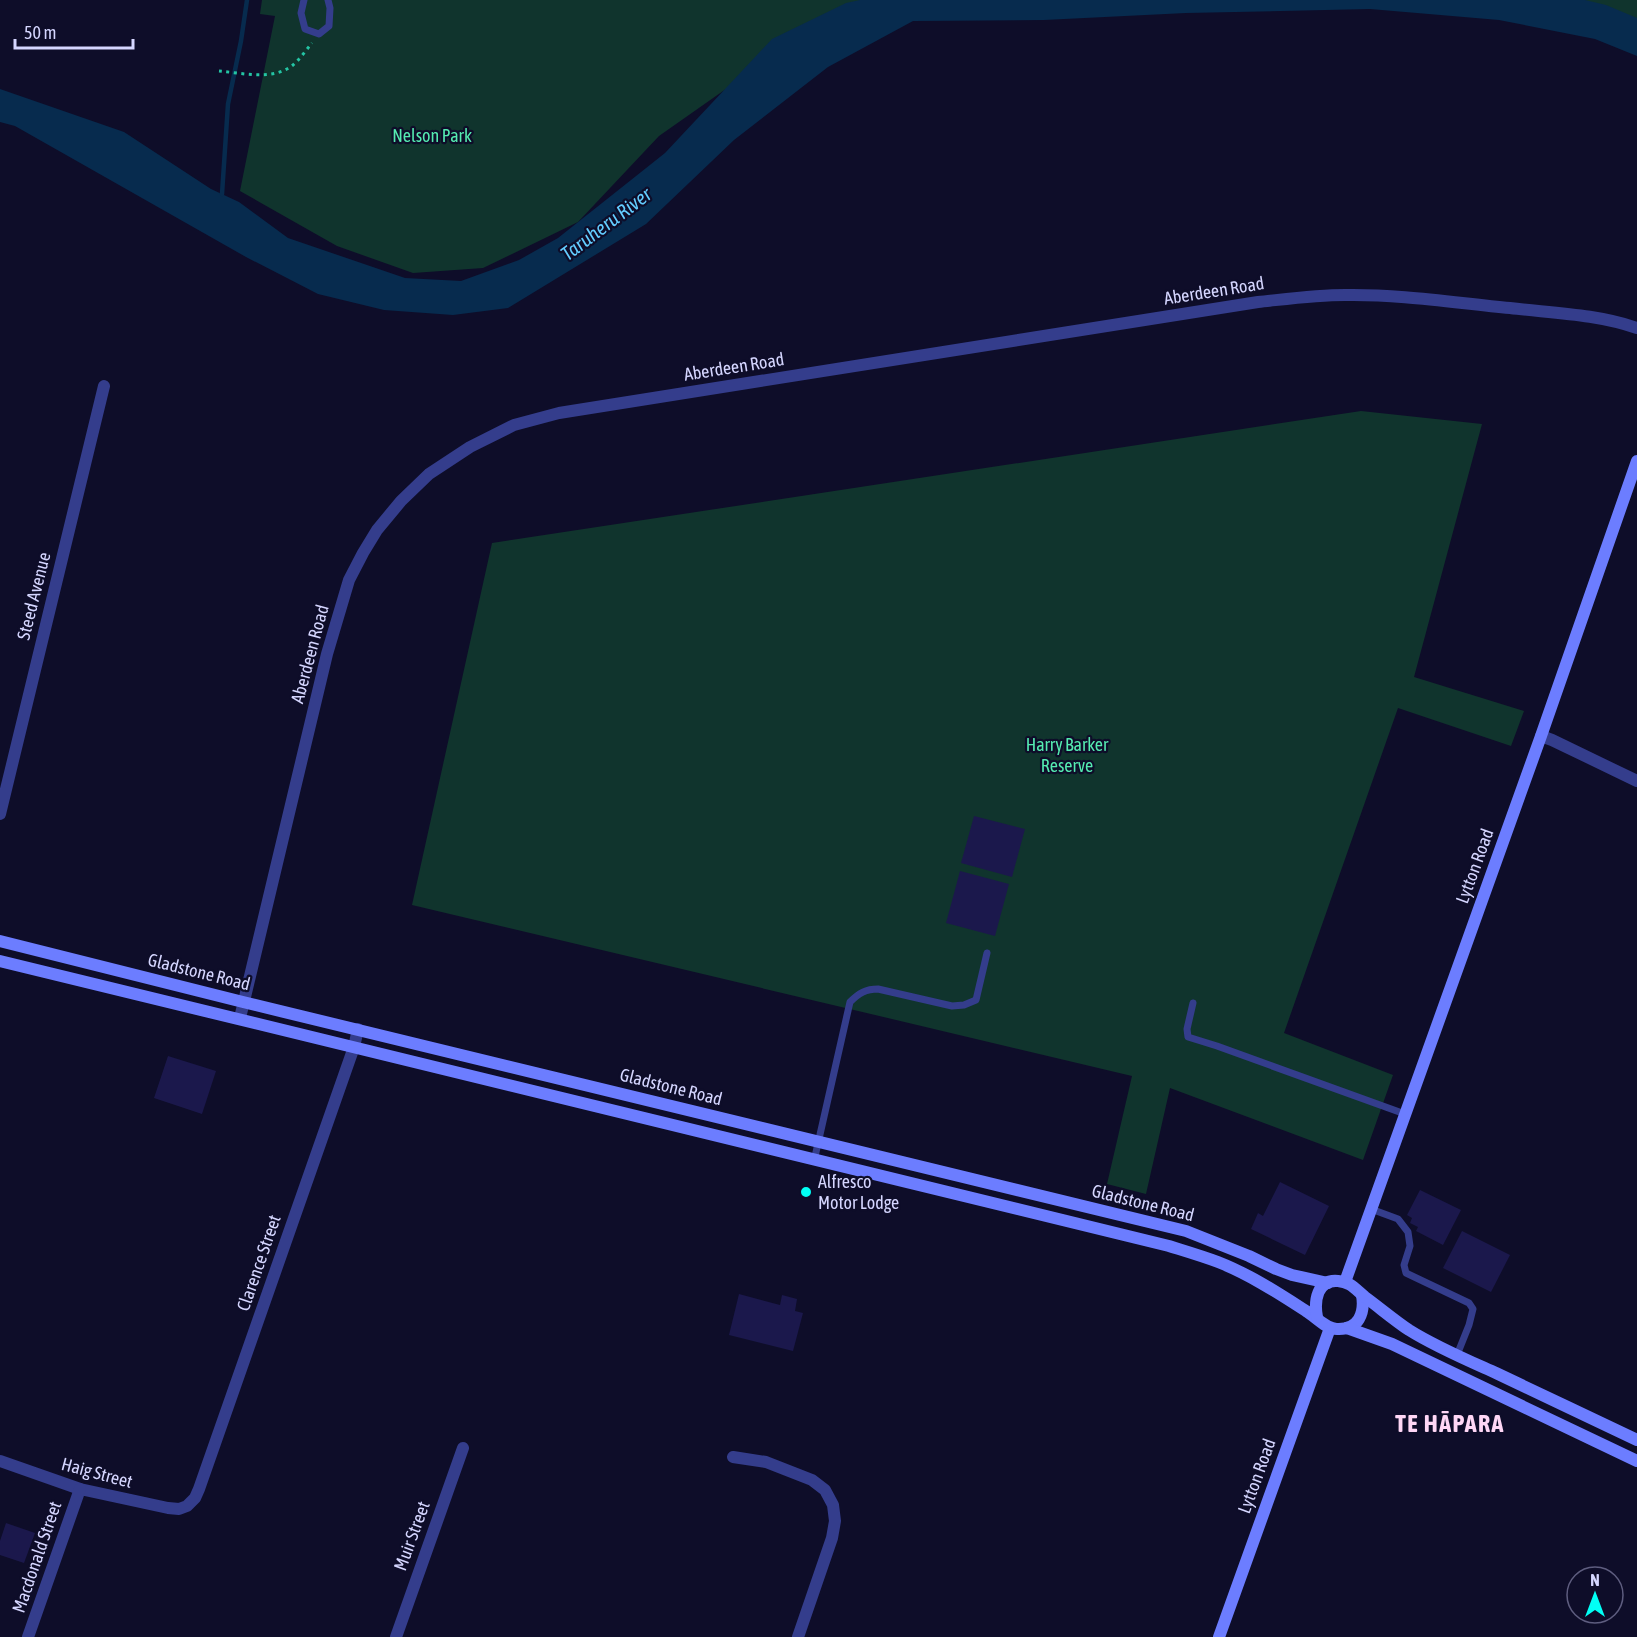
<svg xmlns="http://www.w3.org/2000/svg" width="1637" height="1637" viewBox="0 0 1637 1637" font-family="'Asap Condensed',sans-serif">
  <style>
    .green { fill: #10342d }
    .water { fill: #072b4e }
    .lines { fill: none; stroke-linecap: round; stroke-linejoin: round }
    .stream { stroke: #072b4e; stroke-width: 4.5 }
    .building { fill: #1b184c }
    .path { stroke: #24c5a4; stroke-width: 3; stroke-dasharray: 3 4.5; stroke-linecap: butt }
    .service { stroke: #343d8c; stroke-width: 7 }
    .minor { stroke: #343d8c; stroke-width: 12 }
    .secondary { stroke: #6c7dff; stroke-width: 12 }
    .poi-dot { fill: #01fff5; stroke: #0e0d29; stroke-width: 2 }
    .labels { text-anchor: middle; stroke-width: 4.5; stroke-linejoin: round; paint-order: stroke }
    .park-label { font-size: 18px; fill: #55ebb1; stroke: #0e0d29 }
    .street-label { font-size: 18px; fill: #d5d6ff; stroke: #0e0d29 }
    .poi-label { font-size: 18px; fill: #d5d6ff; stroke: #0e0d29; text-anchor: start }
    .water-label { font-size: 20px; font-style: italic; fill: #63cdff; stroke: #0e0d29 }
    .district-label { font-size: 24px; font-weight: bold; letter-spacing: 1.5px; fill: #ffd7f6; stroke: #0e0d29 }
  </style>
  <rect width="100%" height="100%" fill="#0e0d29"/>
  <g class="green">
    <polygon points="262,0 886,0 831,15 659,136 578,222 483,268 413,273 337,246 240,191 275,16 260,14"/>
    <polygon points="1559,0 1637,0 1637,25"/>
    <polygon points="1361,411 1482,424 1414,677 1524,711 1511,746 1398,708 1284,1033 1393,1075 1363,1160 1170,1088 1146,1194 1107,1184 1132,1076 412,905 492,543"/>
  </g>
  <polygon class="water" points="860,0 1585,0 1606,5 1637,18 1637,56 1595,39 1499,20 1370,9 1186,13 1044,20 913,21 828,67 734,140 646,224 508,308 453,315 384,310 318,294 246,257 15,126 0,122 0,89 124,132 211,189 239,202 288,238 405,278 461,281 519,260 558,238 665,153 772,39 846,3"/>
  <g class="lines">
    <polyline class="stream" points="222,194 228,104 241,41 247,0"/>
  </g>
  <g class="building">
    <polygon points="974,816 1025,829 1012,877 961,863"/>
    <polygon points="960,871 1009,884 995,936 946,923"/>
    <polygon points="168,1056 216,1071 202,1114 154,1098"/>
    <polygon points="1280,1182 1329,1206 1305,1255 1251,1229 1258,1213 1263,1216"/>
    <polygon points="1420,1190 1461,1210 1443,1245 1416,1231 1418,1227 1410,1223 1412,1218 1407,1215"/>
    <polygon points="1462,1231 1510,1255 1491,1292 1443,1268"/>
    <polygon points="739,1294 780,1305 782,1295 797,1299 795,1311 803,1313 793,1351 729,1335"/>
    <polygon points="6,1523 35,1533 24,1563 0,1555 0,1541"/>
  </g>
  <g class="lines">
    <path class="path" d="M219 71C242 73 273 81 293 65 300 59 306 50 312 43"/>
    <g class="service">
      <polyline points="304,0 301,13 305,29 319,34 329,26 330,8 328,0"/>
      <polyline points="1193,1003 1187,1029 1188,1037 1217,1046 1405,1114"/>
      <path d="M814 1161 850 1002C859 993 866 989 878 989L952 1006 964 1005 976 1000 987 953"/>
      <polyline points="1371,1209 1398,1219 1408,1232 1410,1246 1404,1265 1406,1273 1469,1303 1473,1309 1469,1325 1457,1355"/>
    </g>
    <g class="minor">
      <polyline points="1541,736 1552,740 1637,781"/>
      <polyline points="0,814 104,386"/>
      <path d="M240 1018 327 654 349 580 363 553 377 530 401 501 429 474 470 447 514 425 559 413 1258 302C1287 299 1316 295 1345 295 1400 294 1456 303 1510 308 1552 313 1597 314 1637 328"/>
      <polyline points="733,1457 766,1462 812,1480 825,1490 833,1505 835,1521 832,1538 798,1637"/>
      <polyline points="0,1461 80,1489 168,1508 179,1509 187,1506 195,1498 199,1489 354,1047 358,1029"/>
      <polyline points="28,1637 80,1489"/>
      <polyline points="396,1637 463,1448"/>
    </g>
    <g class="secondary">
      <polyline points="0,941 243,1002 1186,1231 1249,1256 1276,1269 1292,1275 1328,1283"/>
      <path d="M0 961C390 1054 779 1152 1169 1246 1185 1251 1202 1256 1218 1262 1249 1274 1278 1293 1306 1311 1316 1317 1326 1329 1337 1329 1359 1330 1365 1313 1362 1295"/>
      <polyline points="1345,1282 1541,736 1637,461"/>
      <path d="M1317 1317C1314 1301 1317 1279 1338 1281 1351 1282 1356 1290 1365 1297 1380 1308 1394 1320 1409 1330 1436 1347 1467 1360 1496 1373 1543 1395 1590 1418 1637 1440"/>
      <polyline points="1347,1328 1392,1344 1637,1461"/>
      <polyline points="1219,1637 1330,1328"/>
    </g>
  </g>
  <circle class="poi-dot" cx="806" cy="1192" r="6"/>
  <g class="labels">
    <g class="park-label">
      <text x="432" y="142">Nelson Park</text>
      <text x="1067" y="751">Harry Barker<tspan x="1067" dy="21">Reserve</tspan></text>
    </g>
    <g class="street-label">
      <text transform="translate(1214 291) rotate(-9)" y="6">Aberdeen Road</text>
      <text transform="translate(734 367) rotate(-9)" y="6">Aberdeen Road</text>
      <text transform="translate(34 596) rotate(-76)" y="6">Steed Avenue</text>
      <text transform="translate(310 654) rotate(-75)" y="6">Aberdeen Road</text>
      <text transform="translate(1475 866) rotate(-70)" y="6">Lytton Road</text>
      <text transform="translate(199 972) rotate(14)" y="6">Gladstone Road</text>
      <text transform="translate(671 1087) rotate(14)" y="6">Gladstone Road</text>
      <text transform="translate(1143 1203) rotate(14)" y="6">Gladstone Road</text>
      <text transform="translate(259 1263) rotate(-71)" y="6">Clarence Street</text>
      <text transform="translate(97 1473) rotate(15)" y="6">Haig Street</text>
      <text transform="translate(1257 1476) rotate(-70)" y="6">Lytton Road</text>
      <text transform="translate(412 1536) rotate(-70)" y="6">Muir Street</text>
      <text transform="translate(37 1557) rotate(-71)" y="6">Macdonald Street</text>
    </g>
    <g class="poi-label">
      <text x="818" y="1188">Alfresco<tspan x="818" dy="21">Motor Lodge</tspan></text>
    </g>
    <g class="water-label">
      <text transform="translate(606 224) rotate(-37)" y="7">Taruheru River</text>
    </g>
    <g class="district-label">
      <text x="1450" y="1432">TE HĀPARA</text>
    </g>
  </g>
  <g transform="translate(1595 1595)"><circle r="28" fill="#0e0d29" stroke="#5e5d7f" stroke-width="1.5"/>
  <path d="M0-4.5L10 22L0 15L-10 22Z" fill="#01fff5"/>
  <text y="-9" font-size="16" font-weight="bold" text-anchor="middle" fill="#d5d6ff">N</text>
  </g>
  <path d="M15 39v9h118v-9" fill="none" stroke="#d5d6ff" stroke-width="3"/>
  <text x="24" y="39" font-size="18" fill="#d5d6ff" stroke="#0e0d29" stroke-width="4.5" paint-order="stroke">50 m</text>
</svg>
